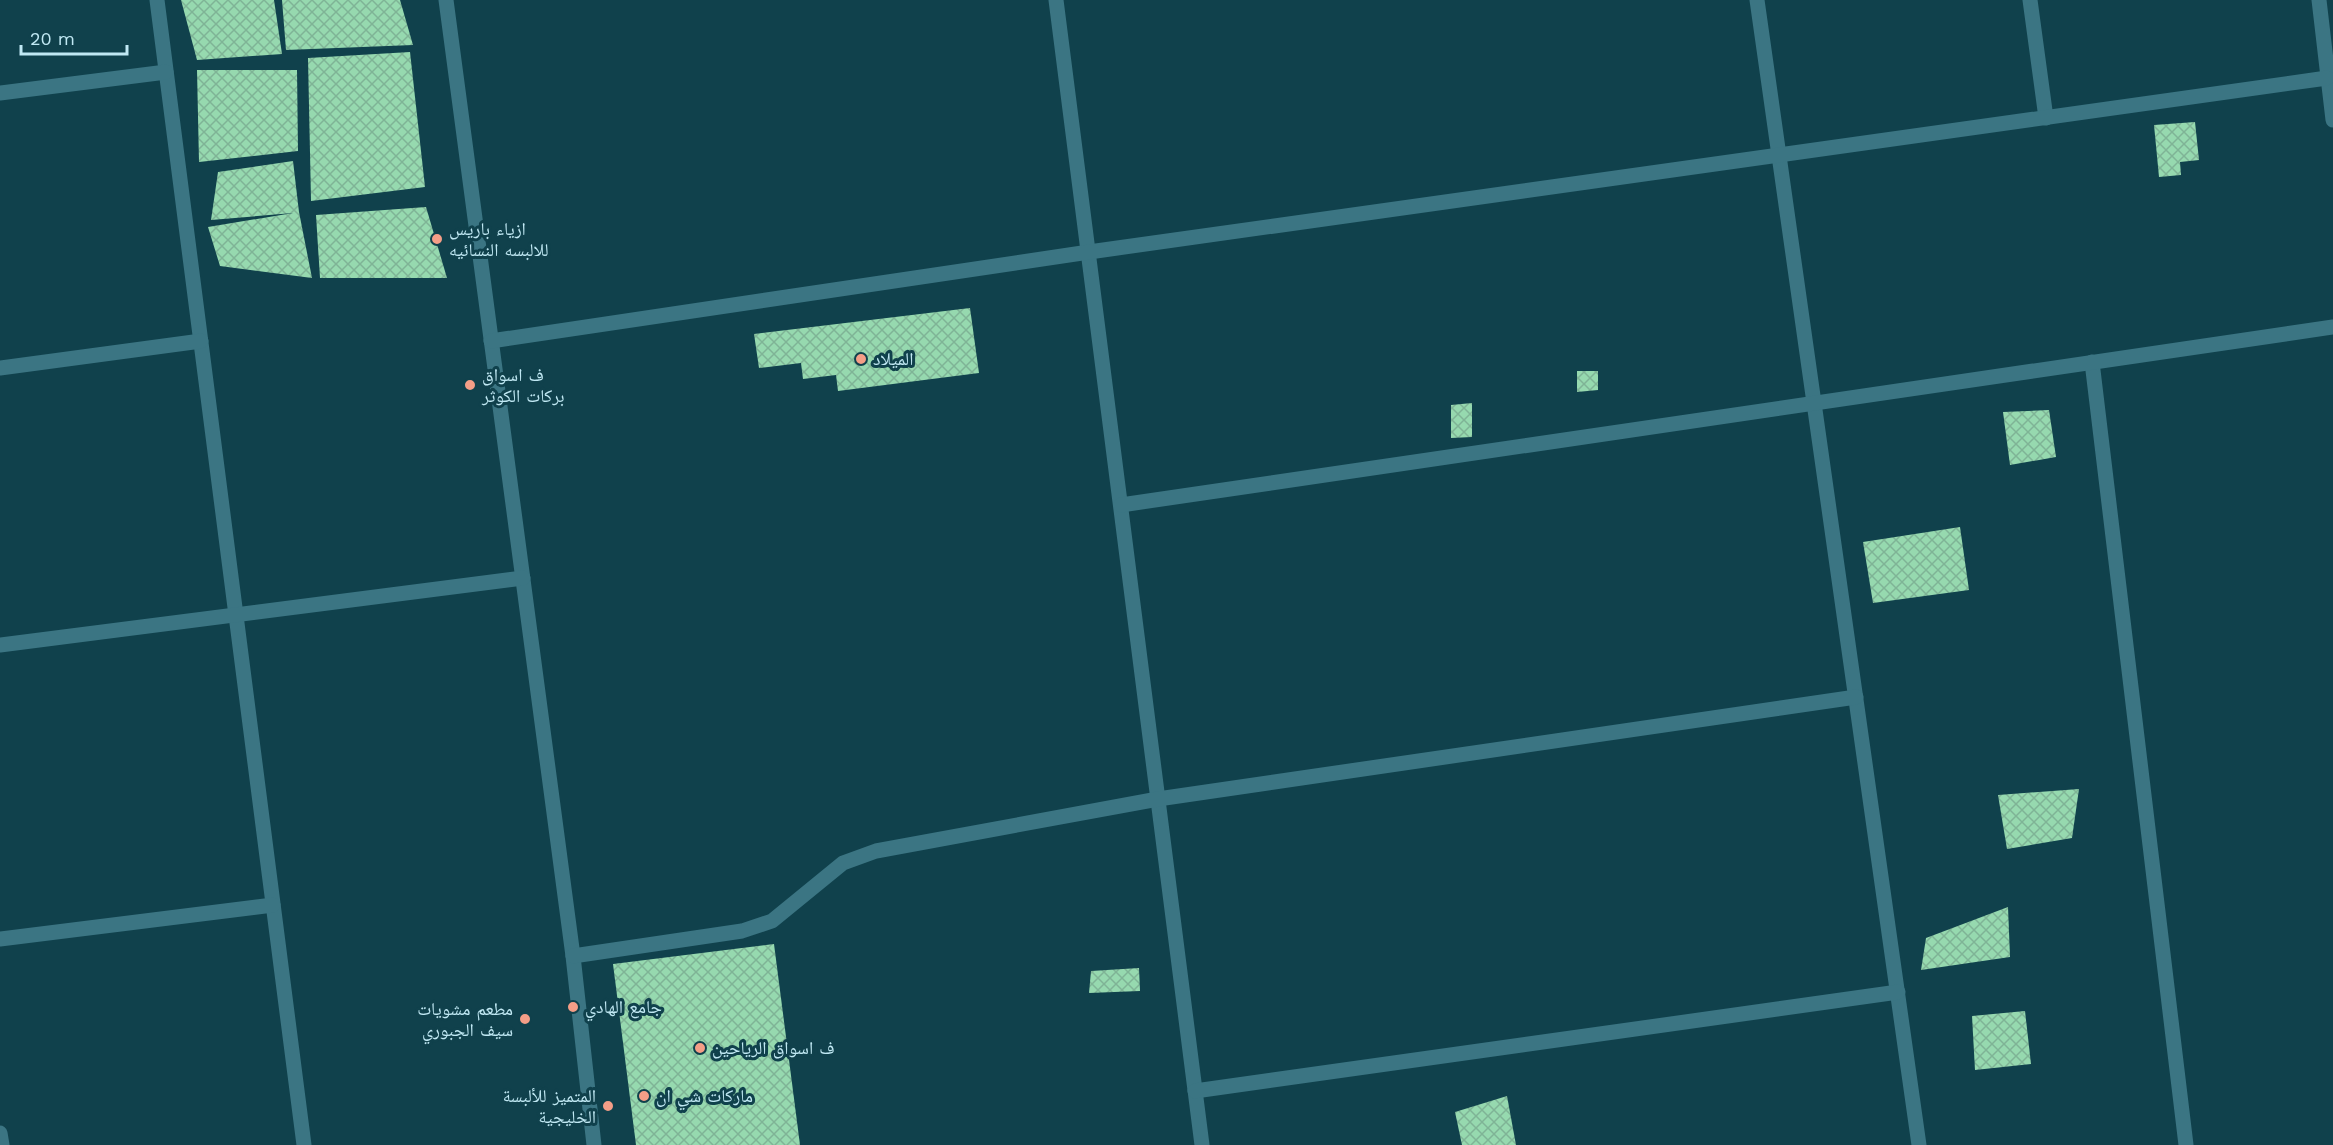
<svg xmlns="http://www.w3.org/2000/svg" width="2333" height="1145" viewBox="0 0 2333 1145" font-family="'Work Sans','Noto Naskh Arabic',sans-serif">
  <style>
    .building { fill: url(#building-cross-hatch) }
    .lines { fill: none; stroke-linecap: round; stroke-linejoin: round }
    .street { stroke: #3b7583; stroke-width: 15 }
    .poi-dot { fill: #f49e87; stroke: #10414c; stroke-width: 2 }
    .labels { text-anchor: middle; stroke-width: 6; stroke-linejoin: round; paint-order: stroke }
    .poi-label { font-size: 18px; fill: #c0e8f3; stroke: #10414c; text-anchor: start }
  </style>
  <defs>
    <pattern id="building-cross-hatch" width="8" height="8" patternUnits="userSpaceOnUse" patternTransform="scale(1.5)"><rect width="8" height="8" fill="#96d9af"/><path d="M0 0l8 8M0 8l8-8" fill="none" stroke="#7fb496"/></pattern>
  </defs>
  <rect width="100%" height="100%" fill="#10414c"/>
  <g class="building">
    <polygon points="181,0 274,0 282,54 197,60"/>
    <polygon points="282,0 400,0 413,45 286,50"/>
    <polygon points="410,52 425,187 311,201 308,58"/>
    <polygon points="197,70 297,70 298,151 199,162"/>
    <polygon points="2195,122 2199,160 2180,162 2181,175 2159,177 2154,125"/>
    <polygon points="293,161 299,212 312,278 220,266 208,227 293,213 211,220 218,172"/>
    <polygon points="426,207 447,278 320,278 316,215"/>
    <polygon points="970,308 979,373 838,391 836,375 803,379 801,363 759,368 754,334"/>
    <polygon points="1577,371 1598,371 1598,390 1577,392"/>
    <polygon points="1472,403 1472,437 1451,438 1451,405"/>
    <polygon points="2049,410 2056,457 2010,465 2003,412"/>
    <polygon points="1960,527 1969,590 1873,603 1863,542"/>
    <polygon points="2079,789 2072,838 2007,849 1998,795"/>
    <polygon points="2008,907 2010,957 1921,970 1926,938"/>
    <polygon points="774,944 800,1145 636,1145 613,964"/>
    <polygon points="1139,968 1140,991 1089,993 1091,971"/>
    <polygon points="2025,1011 2031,1064 1975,1070 1972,1016"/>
    <polygon points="1507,1096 1516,1145 1462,1145 1455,1112"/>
  </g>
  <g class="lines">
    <g class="street">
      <polyline points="157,0 304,1145"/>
      <polyline points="446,0 573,956 594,1145"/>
      <polyline points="1056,0 1202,1145"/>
      <polyline points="1757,0 1919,1145"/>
      <polyline points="2030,0 2046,118"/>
      <polyline points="2319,0 2333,120"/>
      <polyline points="0,93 166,72"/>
      <polyline points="491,341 1089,252 2327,78"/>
      <polyline points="2092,362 2186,1145"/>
      <polyline points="0,368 201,341"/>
      <polyline points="1121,505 2333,327"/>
      <polyline points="0,645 523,578"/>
      <polyline points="0,939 273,905"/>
      <polyline points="573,956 742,931 772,921 843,863 876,851 1158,799 1856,697"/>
      <polyline points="1195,1091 1898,992"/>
      <polyline points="0,1133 2,1145"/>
    </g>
  </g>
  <g class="poi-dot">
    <circle cx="437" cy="239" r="6"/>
    <circle cx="861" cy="359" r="6"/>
    <circle cx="470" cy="385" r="6"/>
    <circle cx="573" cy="1007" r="6"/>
    <circle cx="525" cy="1019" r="6"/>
    <circle cx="700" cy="1048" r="6"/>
    <circle cx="644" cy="1096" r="6"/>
    <circle cx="608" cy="1106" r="6"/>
  </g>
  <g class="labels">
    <g class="poi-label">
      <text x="449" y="235">ازياء باريس<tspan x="449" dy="21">للالبسه النسائيه</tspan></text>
      <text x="873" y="365">الميلاد</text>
      <text x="482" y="381">ف اسواق<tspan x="482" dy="21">بركات الكوثر</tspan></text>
      <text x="585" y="1013">جامع الهادي</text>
      <text x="513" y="1015" text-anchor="end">مطعم مشويات<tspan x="513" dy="21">سيف الجبوري</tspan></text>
      <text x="712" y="1054">ف اسواق الرياحين</text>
      <text x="596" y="1102" text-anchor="end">المتميز للألبسة<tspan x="596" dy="21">الخليجية</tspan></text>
      <text x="656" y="1102">ماركات شي ان</text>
    </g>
  </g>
  <path d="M21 45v9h106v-9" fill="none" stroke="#c0e8f3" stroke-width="3"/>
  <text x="30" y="45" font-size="18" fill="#c0e8f3" stroke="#10414c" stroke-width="4.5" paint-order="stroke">20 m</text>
</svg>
